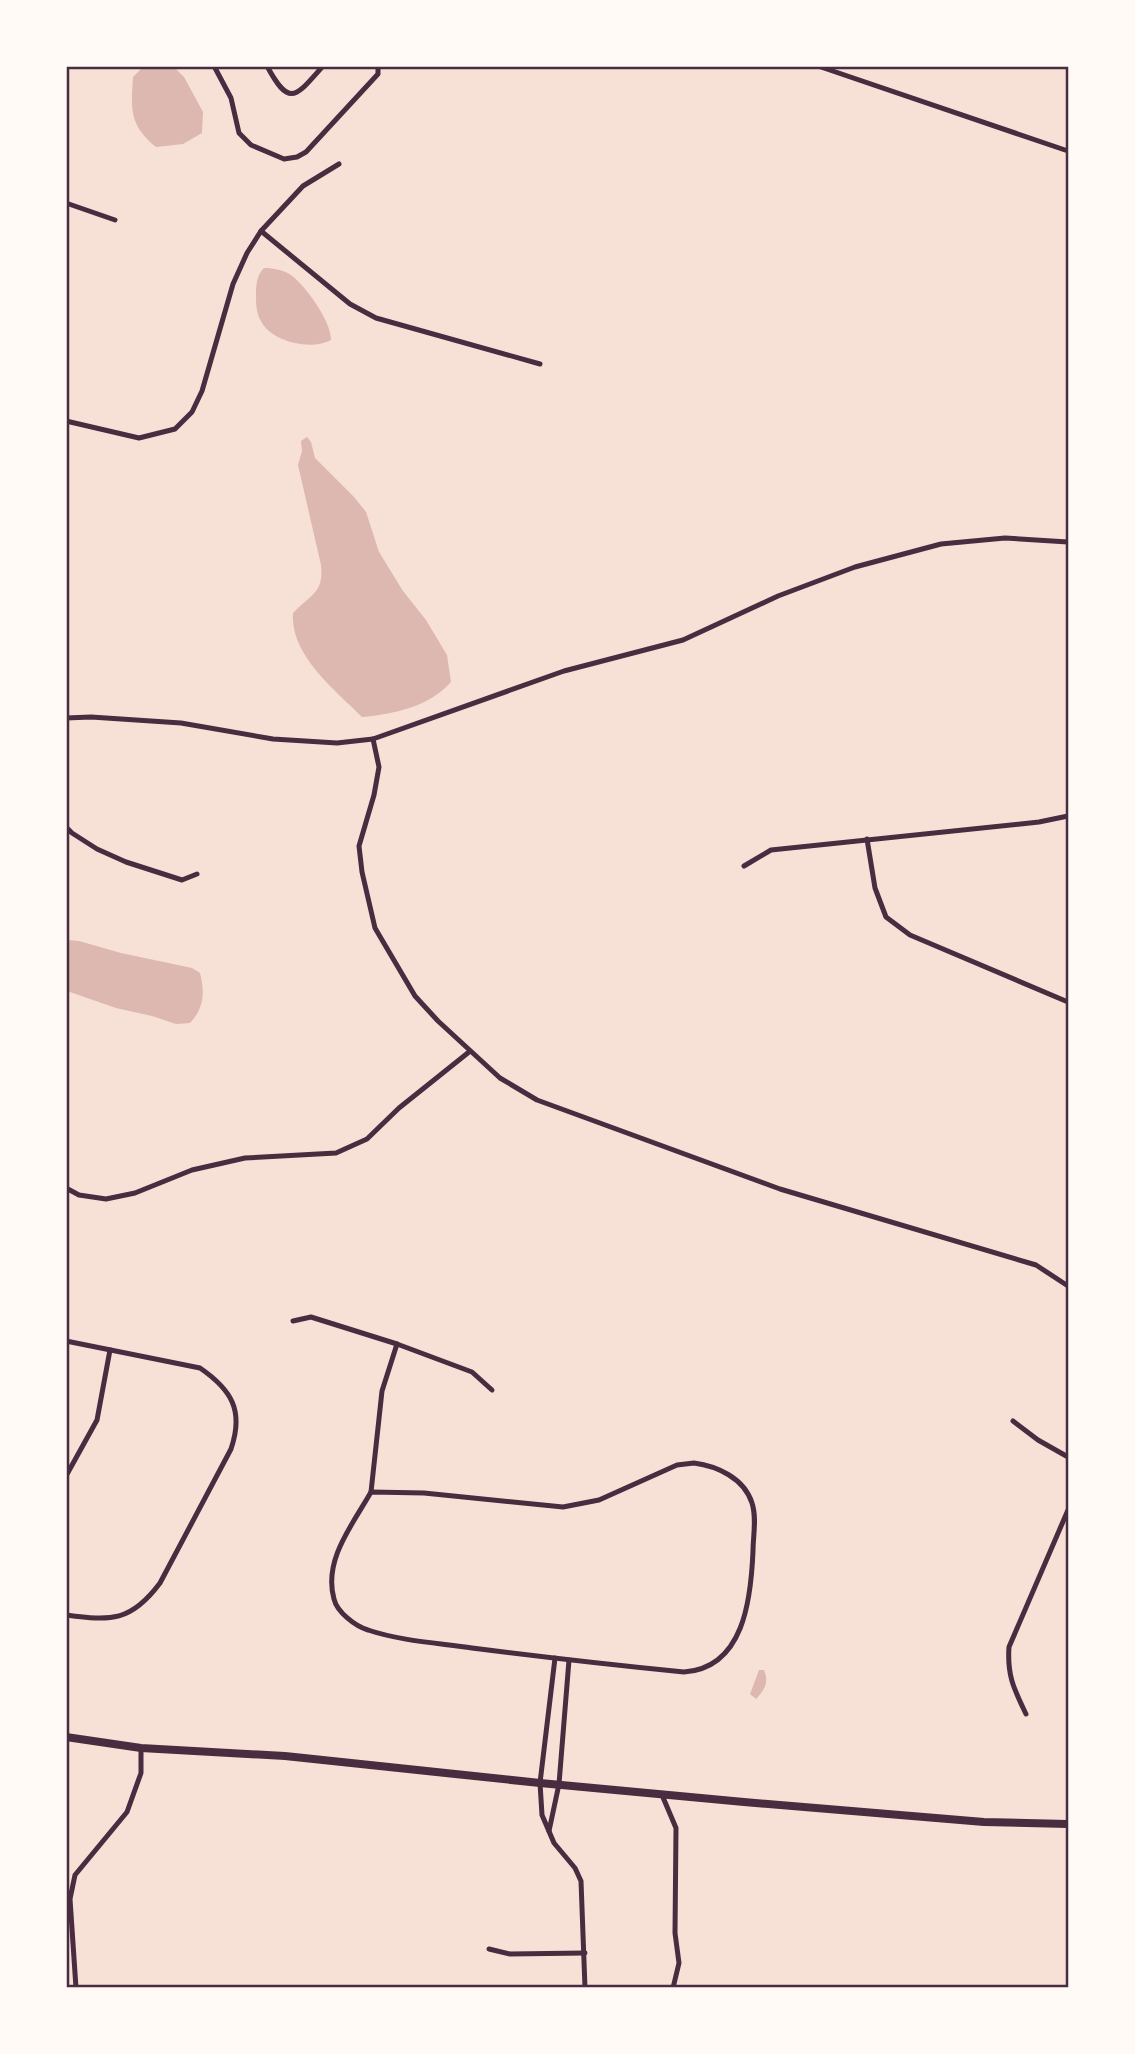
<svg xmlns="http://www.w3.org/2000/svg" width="1135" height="2054" viewBox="0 0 1135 2054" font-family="Roboto,sans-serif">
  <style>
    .water { fill: #dcb8b0 }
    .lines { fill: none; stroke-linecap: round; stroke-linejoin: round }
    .minor { stroke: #4a2c40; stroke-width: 5 }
    .secondary { stroke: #4a2c40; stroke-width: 8 }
    .neatline { fill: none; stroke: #4a2c40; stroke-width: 2.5 }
  </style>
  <rect width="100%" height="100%" fill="#f7e1d7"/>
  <g class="water">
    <path d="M143 67H174L184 77 203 112 202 133 183 144 156 147C129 125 131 109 133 77Z"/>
    <path d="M264 268C274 268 283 270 291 275 305 285 332 322 331 340 312 351 271 342 261 321 256 313 256 303 256 294 256 284 257 275 264 268Z"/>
    <path d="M307 437 311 442 315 458 354 497 366 512 379 552 403 591 426 620 447 655 451 682C429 707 394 714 362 717 335 690 290 655 293 613 311 594 324 593 321 565L298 465 302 451 301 441Z"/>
    <path d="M67 940 79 941 121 953 192 968 200 973C205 993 204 1008 190 1023L176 1024 152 1016 116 1008 67 991Z"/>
    <path d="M759 1670H764C769 1683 765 1689 756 1699L750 1694Z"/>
  </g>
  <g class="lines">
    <g class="minor">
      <polyline points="214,66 231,98 239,133 251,145 284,159 297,157 306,152 378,74 378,66"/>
      <path d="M267 66C290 109 296 96 323 66"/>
      <polyline points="818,66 1068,151"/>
      <polyline points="66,203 115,220"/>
      <polyline points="261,231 350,304 376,318 540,364"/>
      <polyline points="66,421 139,438 175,429 192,412 202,391 233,284 247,253 261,231 303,186 339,164"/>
      <polyline points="66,718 91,717 181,723 273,739 337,743 373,739 564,671 683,640 778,596 855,567 941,544 1005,538 1068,542"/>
      <polyline points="373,739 379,767 374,795 359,846 362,872 375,928 415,996 438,1021 500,1078 537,1100 780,1189 1036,1265 1068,1286"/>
      <polyline points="66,827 72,833 97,849 126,862 182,880 197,874"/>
      <polyline points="867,839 875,888 886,917 910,935 1068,1002"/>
      <polyline points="744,866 771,850 1039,822 1068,816"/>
      <polyline points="66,1188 79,1195 106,1199 135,1193 192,1170 245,1158 336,1153 367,1139 399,1108 469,1052"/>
      <polyline points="293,1321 311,1317 397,1344 472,1372 492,1390"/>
      <path d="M66 1341 200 1368C232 1390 244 1411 231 1449L160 1583C131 1622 111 1621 66 1615"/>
      <polyline points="1013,1421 1038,1440 1068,1457"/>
      <path d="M694 1463C717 1466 744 1478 752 1503 757 1518 753 1536 753 1551 751 1599 744 1668 684 1672 613 1665 543 1657 472 1648 438 1643 401 1641 368 1630 355 1626 337 1612 334 1599 323 1560 353 1524 371 1492L424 1493 563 1507 599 1500 677 1465Z"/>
      <polyline points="66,1476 97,1420 110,1350"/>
      <polyline points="371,1492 382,1391 397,1344"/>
      <polyline points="555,1658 540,1783 542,1815 554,1843 575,1868 581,1881 585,1988"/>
      <path d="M1026 1714C1014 1689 1007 1676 1009 1647L1068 1510"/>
      <polyline points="662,1795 676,1828 675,1933 679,1963 673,1988"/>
      <polyline points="549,1831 559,1784 569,1660"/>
      <polyline points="489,1949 510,1954 585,1953"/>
      <polyline points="76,1988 70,1899 75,1875 127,1812 141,1773 141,1748"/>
    </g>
    <polyline class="secondary" points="66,1737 141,1748 285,1756 540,1783 744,1802 984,1822 1068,1824"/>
  </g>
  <rect width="1135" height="2054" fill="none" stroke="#fffaf5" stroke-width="136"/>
  <rect x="68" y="68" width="999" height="1918" class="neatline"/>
</svg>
